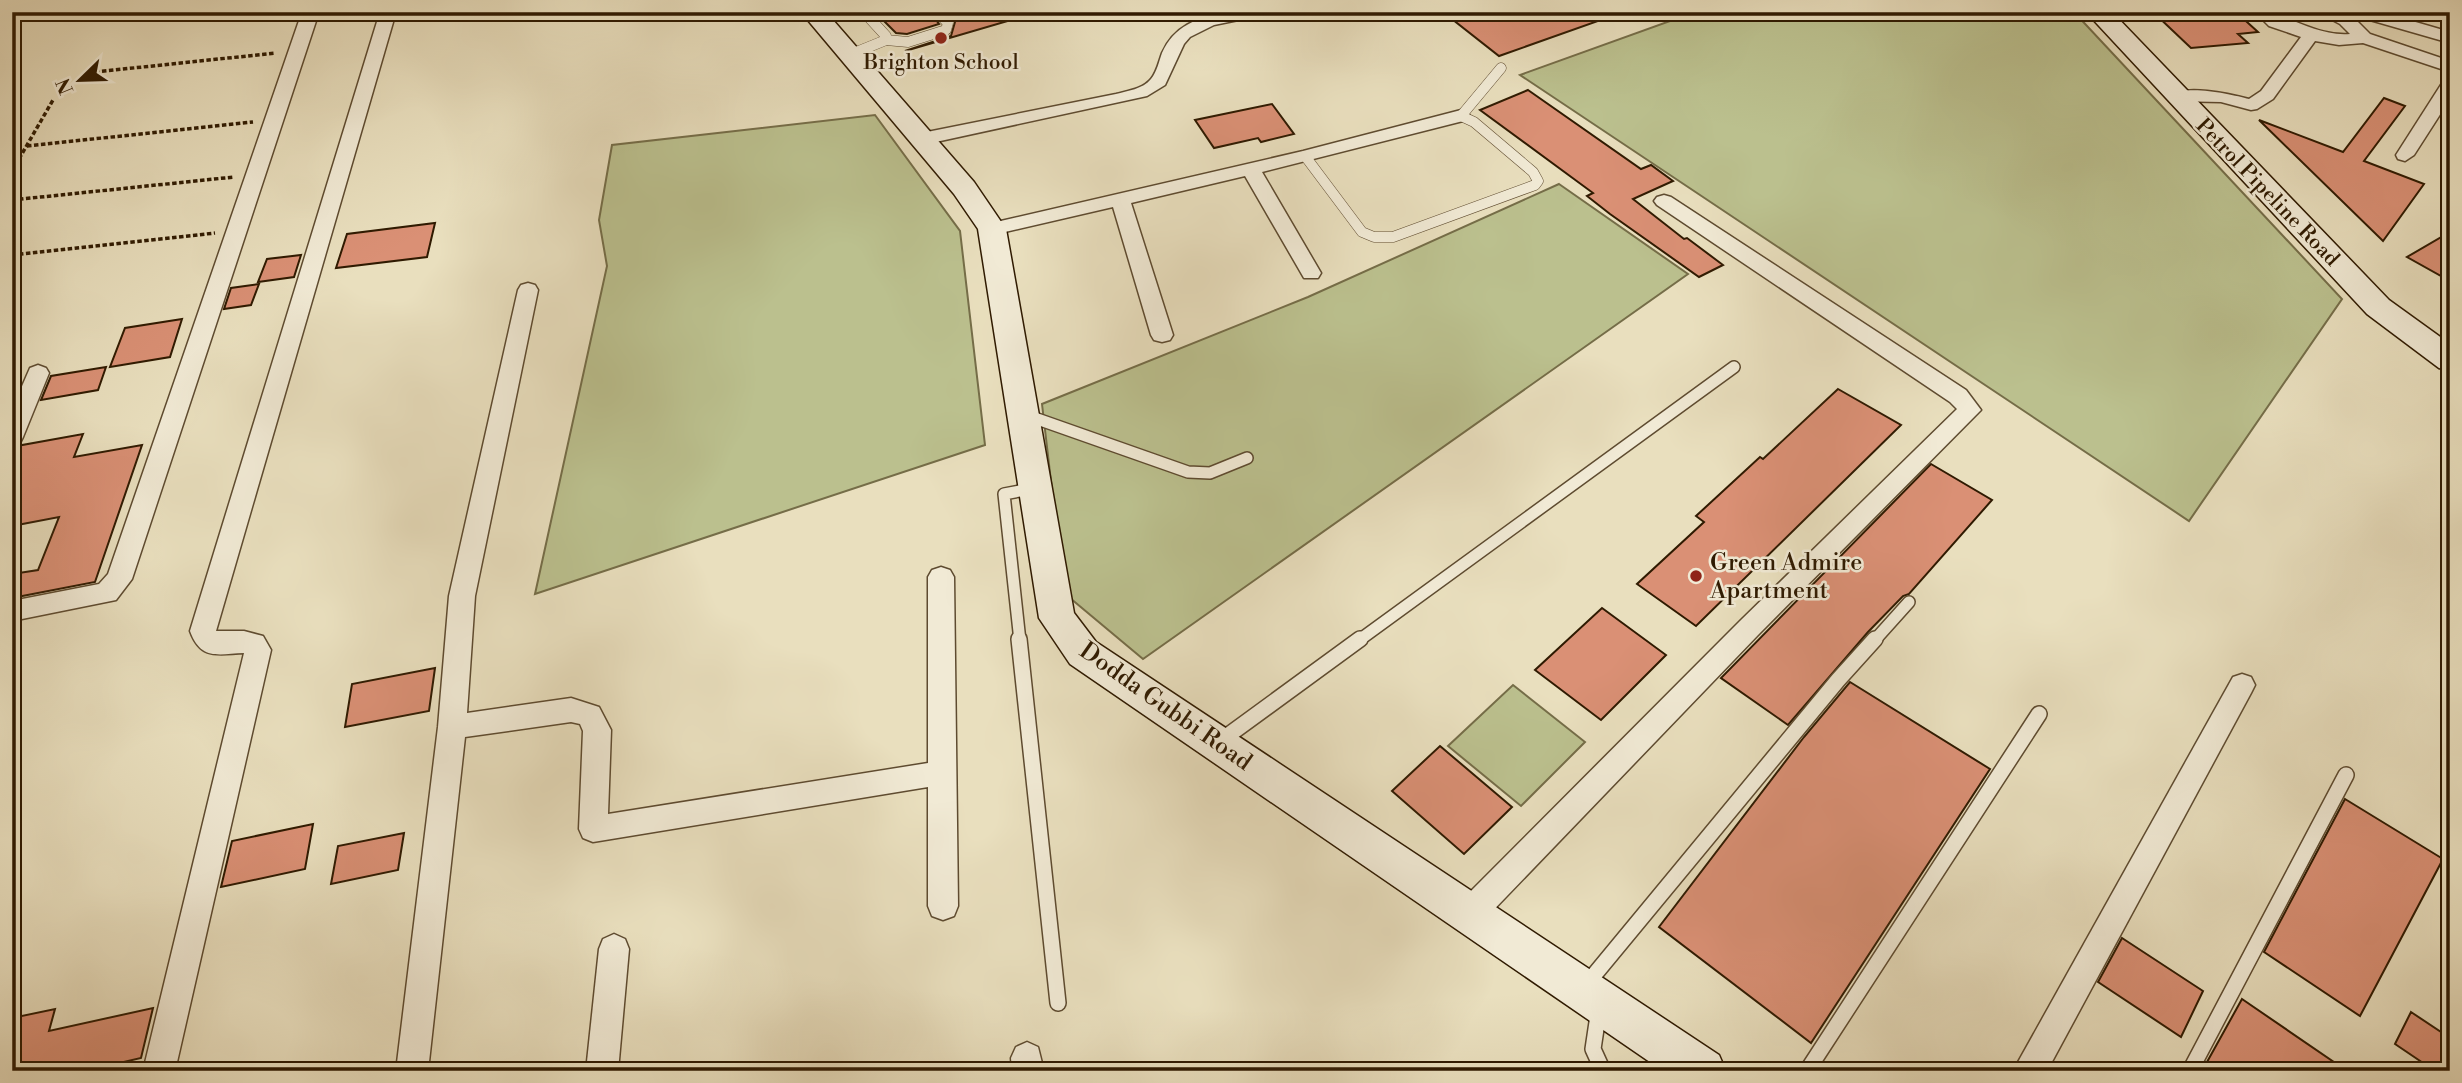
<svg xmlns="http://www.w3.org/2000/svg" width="2462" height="1083" viewBox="0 0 2462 1083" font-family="'Libre Bodoni',serif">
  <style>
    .green { fill: #bbc08e; stroke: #756d48; stroke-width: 2 }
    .building { fill: #da9075; stroke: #2f1a01; stroke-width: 2 }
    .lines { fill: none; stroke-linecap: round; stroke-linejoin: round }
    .lane-far2-casing { stroke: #5e4b30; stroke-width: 11 }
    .lane-far1-casing { stroke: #5e4b30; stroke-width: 14 }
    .lane-casing { stroke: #5e4b30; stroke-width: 18 }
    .street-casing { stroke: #5e4b30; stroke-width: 3 }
    .secondary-casing { stroke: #2f1a01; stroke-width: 3 }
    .path { stroke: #2f1a01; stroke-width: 3.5; stroke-dasharray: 4.5 2.5; stroke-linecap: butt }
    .lane-far2 { stroke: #f1ead5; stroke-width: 10 }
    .lane-far1 { stroke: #f1ead5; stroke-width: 11 }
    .lane { stroke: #f1ead5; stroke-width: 15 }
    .street { fill: #f1ead5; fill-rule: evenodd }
    .secondary { fill: #f1ead5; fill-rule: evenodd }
    .poi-dot { fill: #8f2418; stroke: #f1ead5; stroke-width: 2.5 }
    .labels { text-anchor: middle; stroke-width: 5; stroke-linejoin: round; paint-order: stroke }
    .far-poi-label { font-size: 21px; fill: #2f1a01; stroke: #f1ead5 }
    .far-street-label { font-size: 21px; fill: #2f1a01; stroke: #f1ead5 }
    .poi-label { font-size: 24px; fill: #2f1a01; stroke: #f1ead5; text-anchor: start }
    .street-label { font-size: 24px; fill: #2f1a01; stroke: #f1ead5 }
  </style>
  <rect width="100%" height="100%" fill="#e9dfbe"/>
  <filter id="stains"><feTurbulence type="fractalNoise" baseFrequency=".00286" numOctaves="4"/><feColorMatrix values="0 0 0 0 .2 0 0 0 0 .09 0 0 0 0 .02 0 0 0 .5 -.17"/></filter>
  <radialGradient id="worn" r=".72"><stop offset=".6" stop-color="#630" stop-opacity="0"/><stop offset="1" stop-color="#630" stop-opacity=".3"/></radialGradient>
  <g class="green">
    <polygon points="1695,12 2074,12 2342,299 2189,521 1520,75"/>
    <polygon points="875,115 960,231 985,445 535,594 607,266 599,220 612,145"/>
    <polygon points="1559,184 1688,274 1143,659 1064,593 1042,404 1308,297"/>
    <polygon points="1513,685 1585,742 1521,806 1448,746"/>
  </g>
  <g class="building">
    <polygon points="875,12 930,12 939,24 907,34 896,33"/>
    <polygon points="948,12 1018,12 1018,18 905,51 951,36 955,22"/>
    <polygon points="1443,12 1614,12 1615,15 1499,56"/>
    <polygon points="2153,12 2236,12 2258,32 2238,34 2248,43 2191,48"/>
    <polygon points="1528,90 1641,169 1651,165 1673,181 1633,199 1684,239 1687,238 1723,265 1699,277 1610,214 1587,196 1593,193 1480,110"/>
    <polygon points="2384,98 2405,106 2364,161 2424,184 2383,241 2259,120 2343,152"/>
    <polygon points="1272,104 1294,134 1261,142 1258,138 1214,148 1195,120"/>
    <polygon points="435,223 427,257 336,268 347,234"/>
    <polygon points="2450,232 2450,281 2407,257"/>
    <polygon points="301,255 294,277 258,282 267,259"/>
    <polygon points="259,284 251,305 224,309 231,288"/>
    <polygon points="182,319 170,357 110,367 125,328"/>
    <polygon points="106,367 98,390 41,400 51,376"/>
    <polygon points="1838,389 1901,425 1696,626 1637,584 1704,522 1696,516 1760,457 1763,459"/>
    <polygon points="83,434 74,457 142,445 95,582 12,598 12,574 38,570 59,517 12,526 12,459 17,446"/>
    <polygon points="1931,464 1992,500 1909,594 1903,596 1868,632 1788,725 1721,678"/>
    <polygon points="1602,608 1666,655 1601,720 1535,670"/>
    <polygon points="435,668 429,711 345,727 352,684"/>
    <polygon points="1850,682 1990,769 1811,1043 1659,927 1804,737"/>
    <polygon points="1440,746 1512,807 1464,854 1392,791"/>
    <polygon points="2345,799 2443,859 2360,1016 2264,952"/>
    <polygon points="313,824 305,869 221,887 232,841"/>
    <polygon points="404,833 398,870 331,884 338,846"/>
    <polygon points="2122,938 2203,991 2181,1037 2098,982"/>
    <polygon points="2242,999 2347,1071 2202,1071"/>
    <polygon points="153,1008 141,1058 85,1071 12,1071 12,1018 55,1009 49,1031"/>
    <polygon points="2411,1012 2450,1038 2450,1071 2435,1071 2395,1044"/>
  </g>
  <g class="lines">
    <defs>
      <g id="lane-far2">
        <polyline points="886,40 908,42 946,30 948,23 937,12"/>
        <polyline points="849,55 886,40 886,36 864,12"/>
        <polyline points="1305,156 1362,232 1374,237 1393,237 1535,185 1538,181 1533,172 1474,122 1461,116 1501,68"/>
      </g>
      <g id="lane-far1">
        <polyline points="1026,415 1188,472 1210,473 1247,458"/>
        <polyline points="1020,641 1004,494 1035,488"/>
        <polyline points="1358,641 1734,367"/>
        <polyline points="1874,641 1909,602"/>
      </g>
      <g id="lane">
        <polyline points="1019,639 1058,1003"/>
        <polyline points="1219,742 1360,639"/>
        <polyline points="1585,986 1838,680 1875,639"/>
        <polyline points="1599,1009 1593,1049 1603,1071"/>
        <polyline points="1807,1071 2039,714"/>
        <polyline points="2190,1071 2346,775"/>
      </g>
      <g id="street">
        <polygon points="302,12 319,12 132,579 116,600 12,621 12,601 99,584 108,574"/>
        <path d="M380 12H396L216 631H244L263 636 271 650 175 1071H143L244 653C218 654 201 661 190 631Z"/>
        <path d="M1224 12H1260L1258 16 1214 25 1190 37 1184 44 1165 85 1147 96 922 145 913 139 922 133 1116 94C1127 91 1143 89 1151 79 1157 72 1159 61 1162 53 1174 26 1197 18 1224 12Z"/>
        <path d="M2255 12C2287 12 2315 37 2350 34L2340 24 2317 12H2341L2352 16 2370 34 2450 61V72L2363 43 2339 45 2315 41 2273 99 2257 109 2251 110 2221 102 2172 101 2169 97C2182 83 2231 94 2249 99L2261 91 2301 37 2269 26Z"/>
        <polygon points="2354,12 2381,12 2450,32 2450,43 2356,16"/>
        <polygon points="2450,79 2450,99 2414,155 2405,161 2398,159 2396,155 2444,80"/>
        <polygon points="1461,110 1467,112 1470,116 1467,120 1262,172 1321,273 1318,278 1304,278 1245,176 1131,203 1173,335 1170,340 1162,342 1154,340 1151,335 1113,207 992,235 985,233 982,229 985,225 992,223 1303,151"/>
        <polygon points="1664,195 1671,197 1966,390 1981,410 1758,635 1480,924 1469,928 1458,924 1454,914 1458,904 1740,621 1957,409 1950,402 1657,205 1654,201 1657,197"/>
        <polygon points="528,283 535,285 538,290 475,596 467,713 571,698 599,707 611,730 608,814 928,763 928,577 932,570 941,567 950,570 954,577 958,906 954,916 943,920 932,916 928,906 928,787 593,842 583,838 579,829 583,731 580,724 571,722 465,737 428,1071 396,1071 438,727 449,596 518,290 521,285"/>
        <polygon points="38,365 46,368 49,373 23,437 20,443 12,445 12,409 30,368"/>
        <polygon points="2242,674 2251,677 2255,685 2251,693 2047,1071 2013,1071 2233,677"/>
        <polygon points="614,934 625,939 629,949 618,1071 586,1071 599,949 603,939"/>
        <polygon points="1027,1042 1038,1047 1044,1071 1012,1071 1011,1058 1016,1047"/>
      </g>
      <g id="secondary">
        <polygon points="801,12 826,12 974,182 1006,229 1074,613 1096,642 1719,1055 1726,1071 1663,1071 1070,664 1039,618 978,229 954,194"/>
        <polygon points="2086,12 2112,12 2389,300 2450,344 2450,371 2439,368 2367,314"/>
      </g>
    </defs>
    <use href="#lane-far2" class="lane-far2-casing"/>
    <use href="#lane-far1" class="lane-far1-casing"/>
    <use href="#lane" class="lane-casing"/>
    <use href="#street" class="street-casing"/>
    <use href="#secondary" class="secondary-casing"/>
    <g class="path">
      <polyline points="95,72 276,53"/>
      <polyline points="27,146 253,122"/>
      <polyline points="12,171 53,100"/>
      <polyline points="12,200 234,177"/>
      <polyline points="12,255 215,233"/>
    </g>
    <use href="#lane-far2" class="lane-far2"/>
    <use href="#lane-far1" class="lane-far1"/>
    <use href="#lane" class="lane"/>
    <use href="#street" class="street"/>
    <use href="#secondary" class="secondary"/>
  </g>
  <g class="poi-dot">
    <circle cx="941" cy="38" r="7"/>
    <circle cx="1696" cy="576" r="7"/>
  </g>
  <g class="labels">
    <g class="far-poi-label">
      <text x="941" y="69">Brighton School</text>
    </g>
    <g class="far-street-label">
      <text transform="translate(2268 192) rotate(46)" y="7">Petrol Pipeline Road</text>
    </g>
    <g class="poi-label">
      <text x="1710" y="570">Green Admire<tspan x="1710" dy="28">Apartment</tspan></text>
    </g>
    <g class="street-label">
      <text transform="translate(1166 706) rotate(35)" y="8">Dodda Gubbi Road</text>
    </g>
  </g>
  <rect width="2462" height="1083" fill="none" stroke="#e9dfbe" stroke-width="42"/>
  <rect x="14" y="14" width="2434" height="1055" fill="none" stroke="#2f1a01" stroke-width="3.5"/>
  <rect x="21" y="21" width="2420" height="1041" fill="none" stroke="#2f1a01" stroke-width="2"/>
  <g transform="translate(80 80) rotate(247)" stroke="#f1ead5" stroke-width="5" paint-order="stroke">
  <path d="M0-5L12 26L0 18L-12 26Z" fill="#2f1a01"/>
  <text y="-10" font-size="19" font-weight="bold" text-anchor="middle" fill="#2f1a01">N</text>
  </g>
  <rect width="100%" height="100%" filter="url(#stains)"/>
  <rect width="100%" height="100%" fill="url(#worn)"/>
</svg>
